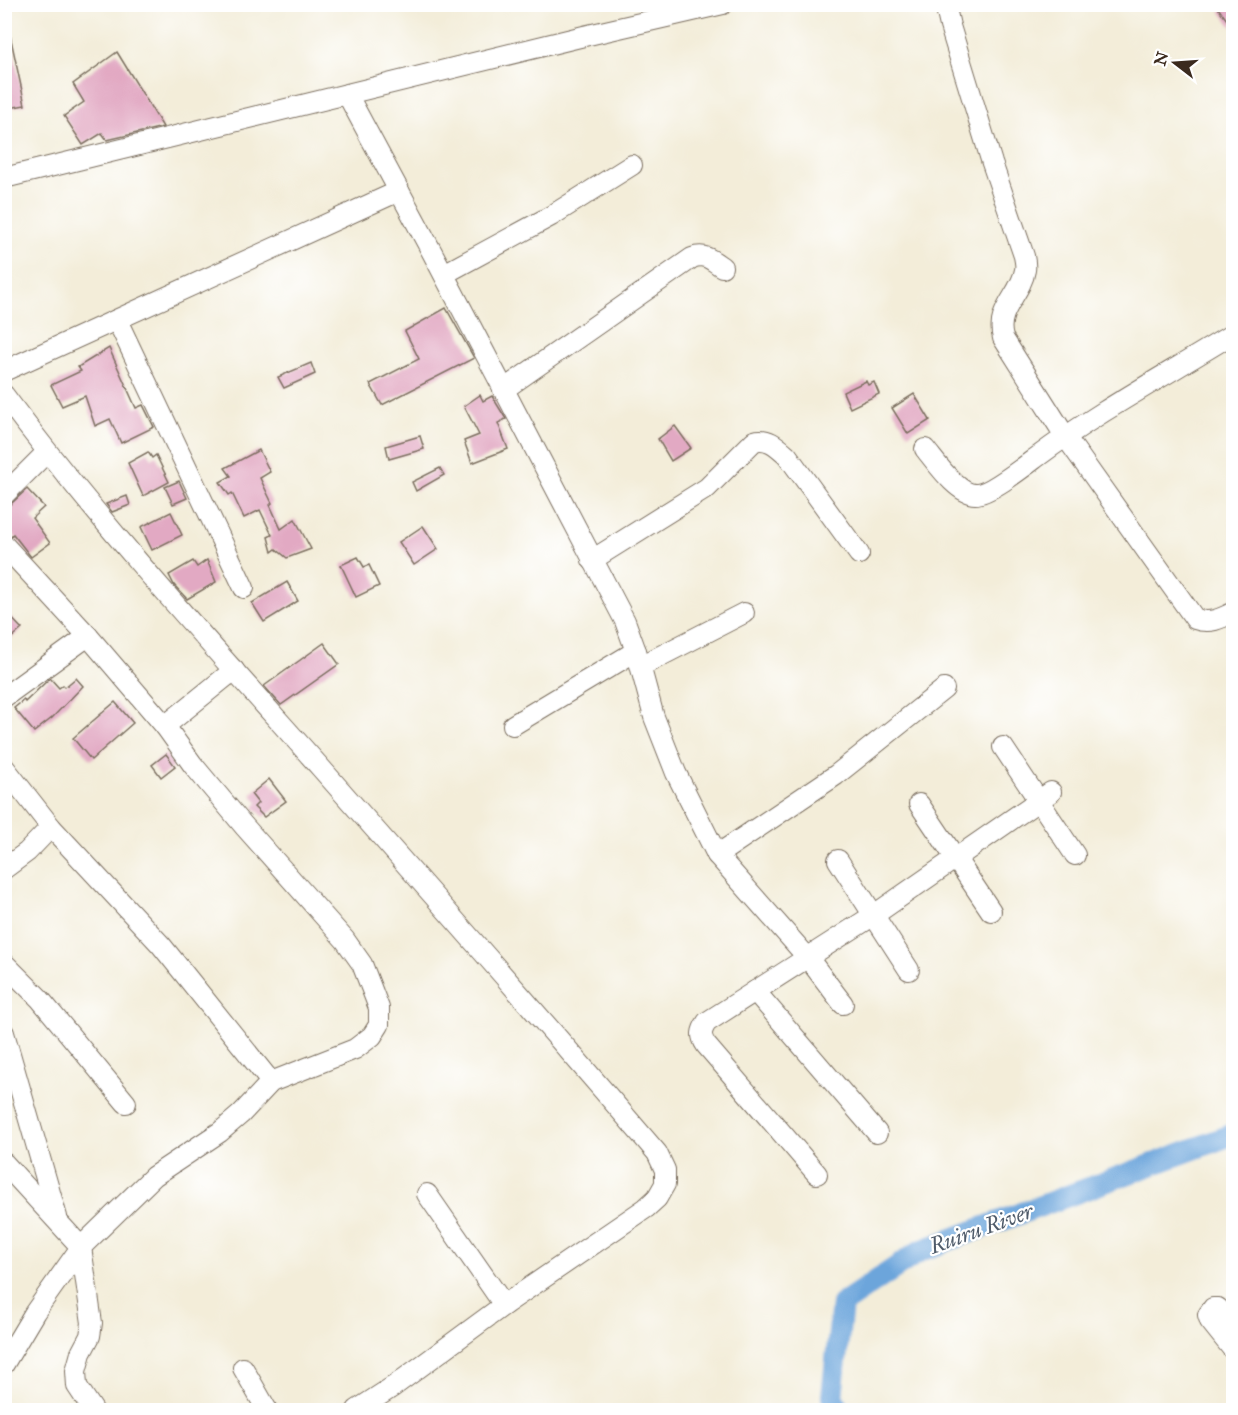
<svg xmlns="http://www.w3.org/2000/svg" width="1238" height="1415" viewBox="0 0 1238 1415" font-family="'IM FELL Great Primer',serif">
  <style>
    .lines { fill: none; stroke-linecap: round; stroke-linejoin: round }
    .river { stroke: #6ca5db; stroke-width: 22 }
    .building { fill: #e2a9c3 }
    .minor-casing { stroke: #7b6e5f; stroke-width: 22 }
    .minor { stroke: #fff; stroke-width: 20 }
    .labels { text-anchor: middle; stroke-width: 4.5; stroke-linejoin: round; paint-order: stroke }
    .water-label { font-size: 22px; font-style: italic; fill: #4f5b6a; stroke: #fff }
  </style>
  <rect width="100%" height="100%" fill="#fff"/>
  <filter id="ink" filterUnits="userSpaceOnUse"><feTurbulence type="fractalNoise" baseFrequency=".0167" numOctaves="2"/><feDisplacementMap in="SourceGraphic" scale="12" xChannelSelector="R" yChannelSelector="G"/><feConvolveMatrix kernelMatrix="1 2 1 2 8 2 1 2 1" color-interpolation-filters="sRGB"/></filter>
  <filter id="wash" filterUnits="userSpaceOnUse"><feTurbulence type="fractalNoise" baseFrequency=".008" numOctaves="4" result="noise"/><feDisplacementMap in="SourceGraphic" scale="24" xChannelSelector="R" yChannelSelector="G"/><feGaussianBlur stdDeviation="1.35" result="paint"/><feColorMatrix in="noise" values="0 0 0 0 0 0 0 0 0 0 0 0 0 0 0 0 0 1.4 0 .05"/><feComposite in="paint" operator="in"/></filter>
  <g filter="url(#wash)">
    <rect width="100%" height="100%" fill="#f3edd9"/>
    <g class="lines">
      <polyline class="river" points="840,1410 832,1397 842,1304 920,1251 1234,1134"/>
    </g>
    <g id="blocks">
      <g class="building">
        <polygon points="1215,4 1233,4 1233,28"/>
        <polygon points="4,30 9,30 25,105 4,109"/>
        <polygon points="117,52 163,127 107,140 102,133 83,145 64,116 84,102 73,84"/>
        <polygon points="446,308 474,358 382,405 370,384 419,359 405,331"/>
        <polygon points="109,348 136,408 143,405 154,427 121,443 110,419 95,426 85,396 62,406 51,385 81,371 78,367"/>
        <polygon points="311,363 315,374 284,388 278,377"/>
        <polygon points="866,381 868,385 874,382 879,394 850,408 843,392"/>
        <polygon points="914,394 930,420 908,434 892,408"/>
        <polygon points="480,395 483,401 492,396 506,419 498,423 508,449 472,463 464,441 479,435 464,406"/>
        <polygon points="675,426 691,448 671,461 658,439"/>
        <polygon points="420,436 424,449 389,459 386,446"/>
        <polygon points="259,450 270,472 260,478 272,503 270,505 281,529 295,519 311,549 287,558 276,549 272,552 268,537 272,535 260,510 244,518 232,493 229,495 220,482 231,476 225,468"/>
        <polygon points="148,452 152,458 156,455 169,482 143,496 128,463"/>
        <polygon points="440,468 444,475 416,491 412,482"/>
        <polygon points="179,481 187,498 173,504 165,487"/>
        <polygon points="27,489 44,507 32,518 50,543 31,557 13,534 11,536 4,533 4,508 12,503"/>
        <polygon points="127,496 130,505 112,512 106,504"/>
        <polygon points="171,512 182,535 152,550 141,527"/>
        <polygon points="423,526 438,549 414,565 399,542"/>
        <polygon points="358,557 364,567 369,565 379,586 356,597 341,565"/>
        <polygon points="207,560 216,582 187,599 174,585 169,575 193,561 197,567"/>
        <polygon points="287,582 298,601 264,622 252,603"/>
        <polygon points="4,610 22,629 4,644"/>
        <polygon points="324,643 339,664 281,705 264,686"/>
        <polygon points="50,678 59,688 63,685 65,687 76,678 83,686 52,718 34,732 14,708 24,700 25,702"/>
        <polygon points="115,702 133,723 91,760 73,738"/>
        <polygon points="166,754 175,766 161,777 152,765"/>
        <polygon points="269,779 286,801 264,817 254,807 258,803 251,794"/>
      </g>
    </g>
  </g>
  <g filter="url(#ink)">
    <use href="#blocks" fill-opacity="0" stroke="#7b6e5f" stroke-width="1.5"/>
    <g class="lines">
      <defs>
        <g id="minor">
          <path d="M945 4 950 26 992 163 1024 256C1025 261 1026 266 1025 270 1021 295 995 310 1003 338L1065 436 1195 619C1210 624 1220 619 1234 612"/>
          <polyline points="347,94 433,254 625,621 637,654 654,717 676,773 717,855 808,958 843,1004"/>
          <polyline points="4,178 584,36 723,4"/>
          <polyline points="444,274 551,216 632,165"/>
          <polyline points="117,320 244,588"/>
          <polyline points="4,371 399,191"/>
          <path d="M503 390 692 258C705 253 712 260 722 267"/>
          <path d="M4 395C101 525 212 646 320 767 433 895 546 1023 657 1153L665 1170V1184L657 1198 646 1208 504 1305 394 1386 357 1410"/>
          <path d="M925 449C936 462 957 494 975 494 988 495 1025 466 1037 457 1099 411 1168 374 1234 333"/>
          <polyline points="4,495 47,452"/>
          <polyline points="4,545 88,636 165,726"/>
          <path d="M592 560 707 488 754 441C768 437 777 446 787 455L859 554"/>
          <polyline points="641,666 744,613"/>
          <polyline points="4,697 88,636"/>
          <polyline points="513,725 636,651"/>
          <polyline points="1003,747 1075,855"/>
          <polyline points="4,767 51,827 161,945 271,1082"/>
          <polyline points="919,804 991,911"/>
          <polyline points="717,855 836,775 944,689"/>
          <polyline points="838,860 909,970"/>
          <polyline points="4,869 27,852 51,827"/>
          <polyline points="4,963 40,999 126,1103"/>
          <polyline points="755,991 877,1133"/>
          <polyline points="4,1033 57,1217"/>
          <polyline points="4,1163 81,1247 92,1323 90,1336 81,1353 76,1371 77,1386 93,1410"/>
          <path d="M817 1174 706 1045C700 1036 701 1031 707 1022L874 915 1051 792"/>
          <polyline points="427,1194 504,1305"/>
          <polyline points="1234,1324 1218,1308 1213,1308 1208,1315 1210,1321 1234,1351"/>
          <polyline points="4,1364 35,1312 81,1247 154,1176 220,1132 241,1114 271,1082 355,1049 372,1036 379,1025 379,1008 362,964 345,940 244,826 193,765 165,726 234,670"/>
          <polyline points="243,1368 267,1410"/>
        </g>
      </defs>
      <use href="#minor" class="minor-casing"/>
      <use href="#minor" class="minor"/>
    </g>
  </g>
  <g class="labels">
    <g class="water-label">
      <text transform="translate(981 1228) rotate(-20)" y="8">Ruiru River</text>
    </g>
  </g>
  <rect width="1238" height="1415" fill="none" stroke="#fff" stroke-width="24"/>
  <g transform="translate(1175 63) rotate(287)" stroke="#ffffff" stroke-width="4.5" paint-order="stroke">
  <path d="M0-4.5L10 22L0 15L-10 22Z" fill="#3b2a1e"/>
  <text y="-9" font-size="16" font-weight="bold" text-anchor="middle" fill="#3b2a1e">N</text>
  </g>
</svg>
